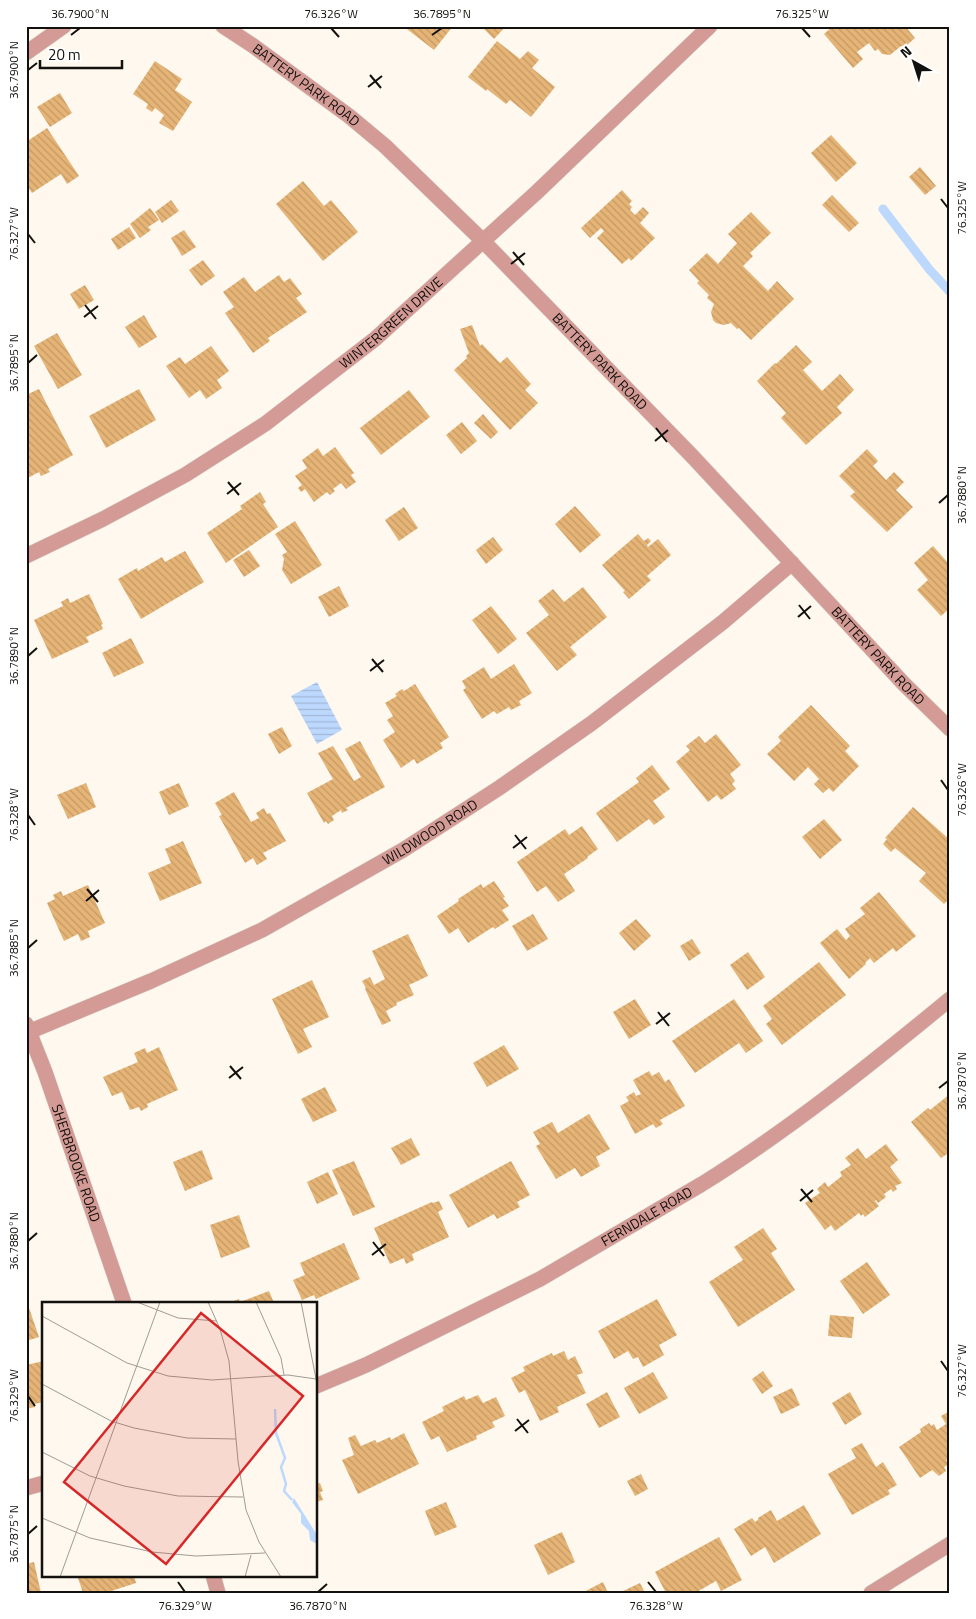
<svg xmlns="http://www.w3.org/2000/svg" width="976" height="1619" viewBox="0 0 976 1619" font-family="'Titillium Web',sans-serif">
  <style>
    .water { fill: url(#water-rules) }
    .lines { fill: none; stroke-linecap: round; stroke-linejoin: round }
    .stream { stroke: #bdd8fd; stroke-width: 9 }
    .building { fill: url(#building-back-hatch) }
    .street-casing { stroke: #d8d3ca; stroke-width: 16 }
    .street { stroke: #d49a95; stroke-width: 15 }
    .ticks { fill: none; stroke: #13110d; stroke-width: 2 }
    .labels { text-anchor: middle; stroke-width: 4.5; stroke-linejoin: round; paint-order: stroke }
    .street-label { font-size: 14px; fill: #13110d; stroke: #fff }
    .inset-river { fill: none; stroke: #bdd8fd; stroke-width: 2.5 }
    .inset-road { fill: none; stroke: #a09c94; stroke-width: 1 }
    .view { fill: #d62828; fill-opacity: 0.15; stroke: #d62828; stroke-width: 2.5 }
    .inset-edge { fill: none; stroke: #13110d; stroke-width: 2.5 }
    .neatline { fill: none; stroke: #13110d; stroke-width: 2 }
    .ticks-label { font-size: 12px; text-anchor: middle; fill: #13110d }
  </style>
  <defs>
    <pattern id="water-rules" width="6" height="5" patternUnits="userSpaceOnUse" patternTransform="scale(1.25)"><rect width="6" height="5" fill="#bdd8fd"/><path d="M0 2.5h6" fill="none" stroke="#a2b8d8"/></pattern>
    <pattern id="building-back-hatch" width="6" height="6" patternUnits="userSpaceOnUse" patternTransform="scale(1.25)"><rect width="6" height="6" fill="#e5b476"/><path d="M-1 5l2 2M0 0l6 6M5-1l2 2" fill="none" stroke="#c49a65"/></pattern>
  </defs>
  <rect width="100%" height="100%" fill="#fef8ee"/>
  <polygon class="water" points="317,682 342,730 317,744 291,696"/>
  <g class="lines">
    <polyline class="stream" points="883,209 929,269 950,292"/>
  </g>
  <g class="building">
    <polygon points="403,26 453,26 434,50"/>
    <polygon points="484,26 506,26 494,39 483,28"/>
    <polygon points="833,26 905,26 915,38 907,45 907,47 901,46 890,55 882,54 878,49 875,51 869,43 857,52 863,59 853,68 824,34"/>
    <polygon points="497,41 520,59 528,51 539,60 532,68 555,87 531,117 510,100 506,104 487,89 486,91 468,77"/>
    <polygon points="155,61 182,79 175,90 192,102 173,131 159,123 164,115 155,108 152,112 146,108 148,104 133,94"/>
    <polygon points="60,93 72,113 50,127 37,107"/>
    <polygon points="47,128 79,176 67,184 61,174 32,193 26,184 26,142"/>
    <polygon points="831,135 857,163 836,182 811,153"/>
    <polygon points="920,167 936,186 925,195 909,177"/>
    <polygon points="303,181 324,206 331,200 358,232 323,261 276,204"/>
    <polygon points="622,190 632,201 629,204 632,207 630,210 635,215 643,207 649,213 640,223 655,238 631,261 629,258 622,264 597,238 604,231 601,228 590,238 581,228"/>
    <polygon points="832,195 859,223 849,232 822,205"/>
    <polygon points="171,200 179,211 162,223 155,212"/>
    <polygon points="150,208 159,220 148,227 151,230 140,238 130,224"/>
    <polygon points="751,212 771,233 750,253 753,256 743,266 768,291 777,281 794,299 751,340 739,328 737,329 731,323 724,325 716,323 713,320 711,312 714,304 707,298 709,295 697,283 699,281 689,270 707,253 718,264 737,243 728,234"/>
    <polygon points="129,227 136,238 118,250 111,239"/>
    <polygon points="184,230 196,247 182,256 171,238"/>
    <polygon points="203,260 215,276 201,286 189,270"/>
    <polygon points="279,275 284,282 290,278 302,294 296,298 307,312 268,338 270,341 253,353 225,313 234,307 223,292 244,277 255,292"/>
    <polygon points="85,285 94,300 79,309 70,294"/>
    <polygon points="144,315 157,337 139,348 125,327"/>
    <polygon points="472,325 480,346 482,344 500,363 507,357 531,384 525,390 538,403 510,430 454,370 467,358 466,356 469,353 460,329"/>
    <polygon points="57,333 82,375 58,389 34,346"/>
    <polygon points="796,345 812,362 803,370 822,391 840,374 854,390 837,407 842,413 806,445 781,418 786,413 757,381 775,363 776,364"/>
    <polygon points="211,346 229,371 217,380 222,388 206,399 200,390 189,398 166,366 180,357 185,364"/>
    <polygon points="39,389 73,455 48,469 50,472 41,476 39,472 26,479 26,395"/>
    <polygon points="139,389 156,420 106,448 89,416"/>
    <polygon points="409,390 430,417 381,455 360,428"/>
    <polygon points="483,414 498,432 491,439 474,423"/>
    <polygon points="462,422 477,441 461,454 446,435"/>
    <polygon points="335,447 354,473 351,475 356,482 346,489 341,483 333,489 335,491 330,495 327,492 314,502 305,489 301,492 298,488 302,485 295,476 307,468 302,460 318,448 323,456"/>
    <polygon points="867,449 878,461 873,466 886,480 894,472 904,482 896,490 913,507 887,532 850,496 855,492 839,476"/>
    <polygon points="260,492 266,502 263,504 278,527 226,563 207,533 242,509 240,506"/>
    <polygon points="575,506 601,535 580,553 555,524"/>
    <polygon points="404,507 418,528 399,541 385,520"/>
    <polygon points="295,521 322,565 291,584 282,570 284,559 282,555 287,552 275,534"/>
    <polygon points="638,534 644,541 648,538 651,541 647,545 648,547 658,539 671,555 647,576 651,580 629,599 623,592 625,591 602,565"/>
    <polygon points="493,537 503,550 486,564 476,550"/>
    <polygon points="933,546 950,565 950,608 941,616 917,590 928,580 914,563"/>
    <polygon points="249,550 260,566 244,577 233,560"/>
    <polygon points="185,551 204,582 141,619 118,579 137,568 138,571 162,557 165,562"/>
    <polygon points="339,586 349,606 329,617 318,597"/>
    <polygon points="583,587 607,617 570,647 577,655 557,671 526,633 549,615 538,601 553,589 564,602"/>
    <polygon points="89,594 103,624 101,625 103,629 86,637 89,642 52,659 34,620 63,606 61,602 68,598 70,603"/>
    <polygon points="491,606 517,639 498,654 472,620"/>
    <polygon points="131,638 144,663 114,677 102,653"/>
    <polygon points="514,664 532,693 519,701 521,705 511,710 509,707 497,714 494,711 482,719 463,690 466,688 462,681 484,667 491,679"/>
    <polygon points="415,684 449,737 440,743 443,748 417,764 414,759 401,768 383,740 395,732 387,720 393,716 385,703 397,696 395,694 402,689 404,691"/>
    <polygon points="811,705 850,746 845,751 859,766 833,792 829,788 823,793 814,784 819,779 808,767 794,781 767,754 781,741 778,737"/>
    <polygon points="282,727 292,746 279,754 268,734"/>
    <polygon points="716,734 741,765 730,774 735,781 732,784 736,789 721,800 717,795 708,802 676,762 690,750 686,746 699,736 705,743"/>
    <polygon points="360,741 385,787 346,808 348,810 342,813 341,810 332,816 334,820 328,824 326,821 324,823 307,793 333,779 318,753 333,746 354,781 361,777 345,749"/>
    <polygon points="652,765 670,789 653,801 665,817 654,825 649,819 617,842 596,813 639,782 636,778"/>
    <polygon points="86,783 96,807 68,819 57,795"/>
    <polygon points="179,783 189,806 169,815 159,792"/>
    <polygon points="234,792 251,822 259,818 256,813 264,808 267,814 270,813 286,841 263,853 267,859 257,865 253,858 245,863 219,816 222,815 215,803"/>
    <polygon points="913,807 950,840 950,898 944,904 919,881 926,873 895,848 891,852 883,844 887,839 885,838"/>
    <polygon points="824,819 842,840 820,859 802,837"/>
    <polygon points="582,826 598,849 587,857 588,858 564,874 575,891 558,902 546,886 537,892 517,862 565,829 569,835"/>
    <polygon points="183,841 202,883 160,901 148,873 171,863 165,849"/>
    <polygon points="494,881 505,897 503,898 509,906 502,910 509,920 495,929 493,927 468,943 458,928 449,934 437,916 459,901 458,899 481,884 483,888"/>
    <polygon points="88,885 105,923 88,931 90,937 81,941 78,934 64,941 47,903 55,899 53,895 61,891 63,896"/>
    <polygon points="879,892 916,936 896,952 893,948 874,963 870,958 865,963 866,964 849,979 820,943 837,929 846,940 850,936 845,929 865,914 860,908"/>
    <polygon points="533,914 548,939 527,951 512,926"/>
    <polygon points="636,919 651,936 634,951 619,933"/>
    <polygon points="408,934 428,976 409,985 414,995 396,1003 397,1005 386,1011 391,1021 382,1025 365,989 366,988 362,981 370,977 374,985 385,979 372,951"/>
    <polygon points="692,939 701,953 689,961 680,946"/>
    <polygon points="748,952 765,977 747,990 730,965"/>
    <polygon points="819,962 846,995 782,1045 766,1024 772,1019 763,1006"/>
    <polygon points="312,980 329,1017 303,1029 312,1047 298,1054 272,999"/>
    <polygon points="635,999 651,1025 629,1039 613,1012"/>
    <polygon points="734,999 763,1041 746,1053 739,1043 695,1073 672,1041"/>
    <polygon points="504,1045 519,1069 487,1087 473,1063"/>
    <polygon points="159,1047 178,1090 147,1104 148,1107 141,1111 139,1107 130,1110 122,1092 112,1096 103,1077 138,1062 134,1053 145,1048 147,1053"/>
    <polygon points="649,1071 652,1076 659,1072 665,1082 669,1079 685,1106 660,1120 663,1124 656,1128 653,1124 635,1134 620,1106 629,1101 626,1097 634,1092 636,1096 641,1094 633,1080"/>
    <polygon points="325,1087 337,1111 313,1122 301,1099"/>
    <polygon points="950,1094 950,1152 941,1158 911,1122 928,1108 930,1110"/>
    <polygon points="589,1114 610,1149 596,1157 600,1166 581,1177 575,1168 556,1179 536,1146 540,1144 533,1132 552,1122 558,1133"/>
    <polygon points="411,1138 420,1155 401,1165 391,1148"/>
    <polygon points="886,1144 898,1160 890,1167 902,1183 895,1186 897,1189 893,1192 891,1189 884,1194 886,1197 878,1203 876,1200 875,1201 879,1206 865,1217 863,1214 861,1216 859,1213 835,1231 831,1225 825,1230 805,1203 820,1193 817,1189 825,1182 828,1187 842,1176 840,1172 851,1165 845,1158 858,1148 866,1159"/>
    <polygon points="202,1150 213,1179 185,1191 173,1162"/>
    <polygon points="354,1161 375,1207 353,1216 332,1170"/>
    <polygon points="511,1161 530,1195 517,1202 520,1207 497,1219 494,1214 468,1228 449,1195"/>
    <polygon points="328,1172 338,1194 317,1204 307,1182"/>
    <polygon points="439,1201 443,1209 438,1212 449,1237 412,1254 414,1260 406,1264 404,1258 390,1264 374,1228 432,1202 433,1203"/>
    <polygon points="239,1215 250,1247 221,1258 210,1225"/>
    <polygon points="763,1228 777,1249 771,1253 795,1290 738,1327 709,1282 743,1260 734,1247"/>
    <polygon points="344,1243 360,1279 316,1299 314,1295 302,1300 293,1280 305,1275 300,1263"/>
    <polygon points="867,1262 890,1295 863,1314 840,1281"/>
    <polygon points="269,1291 274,1303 229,1303 239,1299 240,1302"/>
    <polygon points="657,1299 677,1335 659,1345 664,1355 643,1367 638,1357 633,1359 628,1351 614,1359 598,1331"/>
    <polygon points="29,1308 39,1337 26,1341 26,1309"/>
    <polygon points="830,1315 854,1317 852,1338 828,1336"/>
    <polygon points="564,1351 568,1360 575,1356 583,1373 577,1375 586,1393 557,1407 559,1412 540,1421 525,1390 519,1393 511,1378 525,1371 523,1367 552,1353 553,1356"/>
    <polygon points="44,1361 44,1402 34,1404 35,1407 26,1409 26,1365"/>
    <polygon points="763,1371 773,1386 762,1394 752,1379"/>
    <polygon points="653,1372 668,1398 639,1414 624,1388"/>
    <polygon points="792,1388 800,1405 781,1414 773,1397"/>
    <polygon points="607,1392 620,1417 599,1428 586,1404"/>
    <polygon points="850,1392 862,1414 845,1425 832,1403"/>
    <polygon points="478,1395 483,1403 496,1397 505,1416 492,1422 495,1427 476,1436 477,1439 447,1452 439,1436 431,1440 422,1422 444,1411 442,1407 464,1396 466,1400"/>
    <polygon points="950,1411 950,1446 948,1447 950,1458 946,1460 949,1464 944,1467 946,1471 939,1476 932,1470 920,1478 899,1447 921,1432 920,1429 929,1423 931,1426 934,1424 937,1430 946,1424 941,1416"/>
    <polygon points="404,1433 419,1464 358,1494 342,1460 354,1455 348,1438 355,1435 361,1446 375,1440 377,1443 390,1437 391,1440"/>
    <polygon points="862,1443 876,1467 883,1462 897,1485 888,1490 890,1494 852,1515 828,1474 856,1458 851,1449"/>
    <polygon points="641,1474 648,1489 635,1496 627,1481"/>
    <polygon points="320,1483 323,1491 320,1492 323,1500 316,1502 316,1484"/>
    <polygon points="446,1502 457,1527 435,1536 425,1511"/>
    <polygon points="804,1505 821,1534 774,1563 765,1547 751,1556 734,1529 752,1518 755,1522 758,1520 758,1518 771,1510 777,1521"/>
    <polygon points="562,1532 575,1562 548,1575 534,1545"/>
    <polygon points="719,1537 742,1580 721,1591 716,1581 695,1593 666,1593 655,1572"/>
    <polygon points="34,1562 41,1593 26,1593 26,1564"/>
    <polygon points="77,1575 134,1575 136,1583 105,1593 83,1593"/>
    <polygon points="603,1582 608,1593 582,1593"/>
    <polygon points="640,1583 645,1593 619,1593"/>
  </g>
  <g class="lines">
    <defs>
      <g id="street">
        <path id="s1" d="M223 26 252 45 349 116 385 146 483 241 693 457 904 684 950 729"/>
        <polyline points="26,53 64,26"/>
        <path id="s2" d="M26 556 103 519 185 475 265 424 375 339 537 192 710 26"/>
        <path id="s3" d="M26 1024 45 1072 124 1303"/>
        <path id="s4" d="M26 1033 151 981 262 930 403 850 499 788 592 723 723 622 792 563"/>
        <path id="s5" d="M316 1386 366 1365 540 1279 702 1184C789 1130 871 1064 950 999"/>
        <polyline points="26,1488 44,1483"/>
        <polyline points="213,1575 218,1593"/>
        <polyline points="871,1593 950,1544"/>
      </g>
    </defs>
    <use href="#street" class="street-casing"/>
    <use href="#street" class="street"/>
  </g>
  <path class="ticks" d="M331 28 339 37M802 28 810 37M71 35 80 28M432 35 442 28M28 70 37 63M370 75 381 88M368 87 382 76M941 199 948 208M28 234 35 243M513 252 524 265M511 264 525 253M85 305 96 319M84 317 98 306M28 363 37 355M656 428 667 442M655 441 668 430M228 482 239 495M227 494 241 483M939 503 948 495M799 605 810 619M798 617 811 606M28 656 37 648M372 659 383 672M370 671 384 660M941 780 948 790M28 815 35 825M515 835 526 849M513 848 527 837M87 889 98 902M86 901 99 890M28 948 37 940M658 1012 669 1026M656 1024 670 1013M230 1066 241 1079M229 1078 243 1067M939 1088 948 1081M801 1189 812 1202M800 1201 813 1190M28 1241 37 1233M373 1242 384 1256M372 1255 386 1244M941 1361 948 1371M28 1396 35 1406M517 1419 528 1433M515 1431 529 1420M28 1534 37 1526M178 1582 185 1592M648 1582 656 1592M318 1592 327 1584"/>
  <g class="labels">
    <g class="street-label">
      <text dy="5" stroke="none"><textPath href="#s1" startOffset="102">BATTERY PARK ROAD</textPath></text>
      <text dy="5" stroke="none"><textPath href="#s2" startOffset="435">WINTERGREEN DRIVE</textPath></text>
      <text dy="5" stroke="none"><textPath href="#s1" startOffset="506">BATTERY PARK ROAD</textPath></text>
      <text dy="5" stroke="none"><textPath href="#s1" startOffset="911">BATTERY PARK ROAD</textPath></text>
      <text dy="5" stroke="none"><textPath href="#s4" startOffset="452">WILDWOOD ROAD</textPath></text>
      <text dy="5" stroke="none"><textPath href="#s3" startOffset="148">SHERBROOKE ROAD</textPath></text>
      <text dy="5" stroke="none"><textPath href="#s5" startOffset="372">FERNDALE ROAD</textPath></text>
    </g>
  </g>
  <g transform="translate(42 1302)">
    <rect width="275" height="275" fill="#fef8ee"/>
    <path d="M252 196 275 233V242L268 238 267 229 259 221V212L250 200Z" fill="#bdd8fd"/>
    <path class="inset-river" d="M233 107 234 131 243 156 239 165 244 182 242 189 250 198"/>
    <path class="inset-road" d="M95 0 136 16 175 19M166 0 178 27 187 59 196 159 204 208 217 240 239 275M214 0 239 56 242 73M259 0 275 82M0 14 85 61 126 74 170 78 246 73 274 77M0 82 69 119 92 126 145 136 194 137M0 150 48 174 82 184 136 194 201 195M0 216 48 236 110 250 154 254 223 251M18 275 118 0M203 275 209 253"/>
    <path class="view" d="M159 11 261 94 124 262 22 180Z"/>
    <rect width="275" height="275" class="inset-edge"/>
  </g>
  <rect width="976" height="1619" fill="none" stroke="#ffffff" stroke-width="55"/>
  <g transform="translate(914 62) rotate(321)" stroke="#ffffff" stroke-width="4" paint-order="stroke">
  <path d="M0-4L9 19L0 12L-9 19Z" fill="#13110d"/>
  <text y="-8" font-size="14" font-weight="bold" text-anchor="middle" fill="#13110d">N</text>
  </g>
  <path d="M40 60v8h82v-8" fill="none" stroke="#13110d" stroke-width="2.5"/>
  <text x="48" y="60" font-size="15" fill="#13110d" stroke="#ffffff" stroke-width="4" paint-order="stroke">20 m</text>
  <rect x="28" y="28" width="920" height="1564" class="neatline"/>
  <g class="ticks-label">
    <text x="80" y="18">36.7900°N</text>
    <text x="331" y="18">76.326°W</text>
    <text x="442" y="18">36.7895°N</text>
    <text x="802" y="18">76.325°W</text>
    <text transform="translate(14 70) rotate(-90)" y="4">36.7900°N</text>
    <text transform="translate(962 208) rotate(-90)" y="4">76.325°W</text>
    <text transform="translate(14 234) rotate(-90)" y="4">76.327°W</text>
    <text transform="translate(14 363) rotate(-90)" y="4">36.7895°N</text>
    <text transform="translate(962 495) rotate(-90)" y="4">36.7880°N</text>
    <text transform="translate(14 656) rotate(-90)" y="4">36.7890°N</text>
    <text transform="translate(962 790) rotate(-90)" y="4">76.326°W</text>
    <text transform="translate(14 815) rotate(-90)" y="4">76.328°W</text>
    <text transform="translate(14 948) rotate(-90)" y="4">36.7885°N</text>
    <text transform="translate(962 1081) rotate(-90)" y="4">36.7870°N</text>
    <text transform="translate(14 1241) rotate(-90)" y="4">36.7880°N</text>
    <text transform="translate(962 1371) rotate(-90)" y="4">76.327°W</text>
    <text transform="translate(14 1396) rotate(-90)" y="4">76.329°W</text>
    <text transform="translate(14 1534) rotate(-90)" y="4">36.7875°N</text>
    <text x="185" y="1610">76.329°W</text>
    <text x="318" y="1610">36.7870°N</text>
    <text x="656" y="1610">76.328°W</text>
  </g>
</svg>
